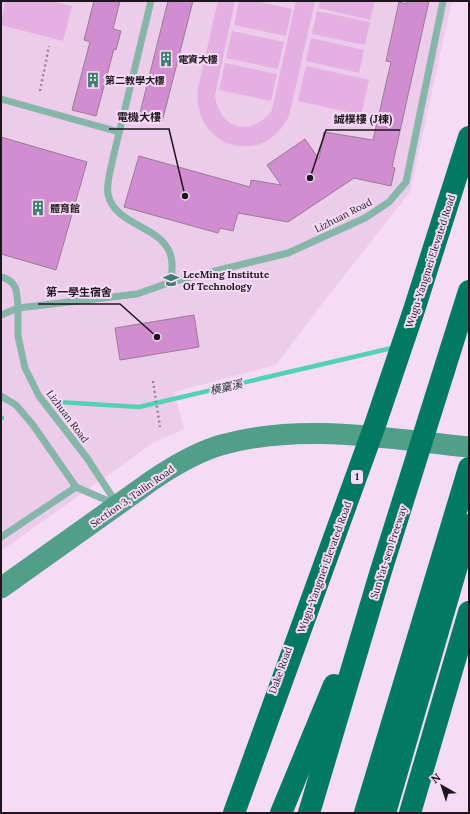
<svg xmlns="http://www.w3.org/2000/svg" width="470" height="814" viewBox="0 0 470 814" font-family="Lora,'Noto Sans TC',serif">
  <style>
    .built { fill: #ecccea }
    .grass { fill: #e3b0e1 }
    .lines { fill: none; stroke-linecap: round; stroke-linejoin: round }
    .stream { stroke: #52d2b3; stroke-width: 4.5 }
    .building { fill: #d28cd0; stroke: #957e94 }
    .path { stroke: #968395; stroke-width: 2.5; stroke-dasharray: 2 3; stroke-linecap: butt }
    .lane { stroke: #86b6a7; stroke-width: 7 }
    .secondary { stroke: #519e89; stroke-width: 21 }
    .highway { stroke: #017963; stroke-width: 22 }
    .labels { text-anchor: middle; stroke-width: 4; stroke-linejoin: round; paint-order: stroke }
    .shield { fill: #f5dbf4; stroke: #5e505e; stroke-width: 1 }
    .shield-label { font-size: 9px; font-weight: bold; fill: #1e151e }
    .poi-label { font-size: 10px; font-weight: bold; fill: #1e151e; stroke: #f5dbf4; text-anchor: start }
    .street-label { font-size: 10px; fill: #1e151e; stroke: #f5dbf4 }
    .water-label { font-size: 11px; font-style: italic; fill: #1b312b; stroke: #f5dbf4 }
    .leader { fill: none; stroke: #1e151e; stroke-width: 1.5 }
    .callout-dot { fill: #1e151e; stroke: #f5dbf4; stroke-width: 1.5 }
    .callout-label { font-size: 11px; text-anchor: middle; font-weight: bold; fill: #1e151e; stroke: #f5dbf4; stroke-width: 4; stroke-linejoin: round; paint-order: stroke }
  </style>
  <rect width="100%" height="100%" fill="#f5dbf4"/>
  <polygon class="built" points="1,1 452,1 410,192 322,304 276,365 174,392 184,429 153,443 1,551"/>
  <g class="grass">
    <polygon points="5,1 51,1 72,6 63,41 1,25"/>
    <path d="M218 1H235L215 95C219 130 252 138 272 110L296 1H315L289 116C263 170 191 147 198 88Z"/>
    <polygon points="239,1 255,1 292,9 286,36 234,25"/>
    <polygon points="320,1 375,1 370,20 318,8"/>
    <polygon points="317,11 370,22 365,45 312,34"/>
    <polygon points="232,31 284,42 278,69 226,58"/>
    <polygon points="311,38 364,50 359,73 306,61"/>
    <polygon points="225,63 277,74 271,101 219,90"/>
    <polygon points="306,66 369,80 361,115 298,101"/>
  </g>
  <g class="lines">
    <g class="stream">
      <polyline points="58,402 139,407 392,348"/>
      <polyline points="1,418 2,418"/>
    </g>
  </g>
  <g class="building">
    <polygon points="94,1 120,1 113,29 121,31 116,50 114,49 96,116 72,110 90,42 84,40"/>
    <polygon points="168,1 193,1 162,122 139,117"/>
    <polygon points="407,1 429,1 392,167 395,168 391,186 354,178 288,222 238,213 233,231 220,228 218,233 124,207 139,156 250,187 251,180 281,185 267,165 305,139 319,159 324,132 373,140 391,62 386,61 399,2 406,4"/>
    <polygon points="1,137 87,162 56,270 1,254"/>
    <polygon points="194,315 199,347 120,360 115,328"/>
  </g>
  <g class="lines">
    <g class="path">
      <polyline points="40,91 49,46"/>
      <polyline points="153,381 160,427"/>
    </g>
    <g class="lane">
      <path d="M151 1 113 158C111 169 106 183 108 194 114 224 155 225 168 249 174 259 172 271 171 282"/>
      <polyline points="1,99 119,132"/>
      <path d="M1 277C18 281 17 293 18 308L1 315"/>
      <polyline points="1,396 16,405 33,425 76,487 115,504"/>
      <polyline points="117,504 87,458 39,396 25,368 18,336 18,308 137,294 171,282 288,253 365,218 389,202 406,182 443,1"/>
      <polyline points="1,537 76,487"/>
    </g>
    <path class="secondary" d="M1 588 154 479C175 465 197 452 221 445 302 422 388 439 469 447"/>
    <g class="highway">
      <polyline points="234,813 375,425 414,310 469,137"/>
      <polyline points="281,813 334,685"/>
      <polyline points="309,813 380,574 469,291"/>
      <polyline points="365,813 469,468"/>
      <polyline points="385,813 469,525"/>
      <polyline points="410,813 469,612"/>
    </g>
  </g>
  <defs>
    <symbol id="building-bare" viewBox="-9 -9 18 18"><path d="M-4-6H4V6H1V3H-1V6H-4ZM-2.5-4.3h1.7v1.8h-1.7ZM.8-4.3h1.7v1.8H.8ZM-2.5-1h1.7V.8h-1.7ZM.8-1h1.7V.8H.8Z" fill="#3f806e" stroke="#f5dbf4" stroke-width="2.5" paint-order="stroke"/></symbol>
    <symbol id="university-bare" viewBox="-9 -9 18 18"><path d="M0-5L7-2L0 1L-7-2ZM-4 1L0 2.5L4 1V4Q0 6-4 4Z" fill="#3f806e" stroke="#f5dbf4" stroke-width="2.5" paint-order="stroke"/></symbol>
  </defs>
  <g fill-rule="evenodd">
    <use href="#building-bare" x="155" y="48" width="22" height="22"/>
    <use href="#building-bare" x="82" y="69" width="22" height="22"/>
    <use href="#building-bare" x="27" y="197" width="22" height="22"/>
    <use href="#university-bare" x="160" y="269" width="22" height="22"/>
  </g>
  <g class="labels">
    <rect class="shield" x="351" y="470" width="12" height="14" rx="3"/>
    <g class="shield-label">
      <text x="357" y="480">1</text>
    </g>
    <g class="poi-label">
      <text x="178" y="63">電資大樓</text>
      <text x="105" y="84">第二教學大樓</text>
      <text x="50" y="212">體育館</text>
      <text x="183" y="278">LeeMing Institute<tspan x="183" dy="12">Of Technology</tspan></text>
    </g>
    <g class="street-label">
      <text transform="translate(343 215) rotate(-27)" y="4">Lizhuan Road</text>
      <text transform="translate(430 261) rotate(-72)" y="4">Wugu-Yangmei Elevated Road</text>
      <text transform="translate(68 416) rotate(53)" y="4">Lizhuan Road</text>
      <text transform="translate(132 496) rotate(-35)" y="4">Section 3, Tailin Road</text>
      <text transform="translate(388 552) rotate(-72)" y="4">Sun Yat-sen Freeway</text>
      <text transform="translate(324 567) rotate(-70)" y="4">Wugu-Yangmei Elevated Road</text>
      <text transform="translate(280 670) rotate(-70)" y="4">Dake Road</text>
    </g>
    <g class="water-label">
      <text transform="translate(226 387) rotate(-13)" y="4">橫窠溪</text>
    </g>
  </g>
  <path class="leader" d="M185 196L169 129H109M310 178L326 130H400M157 337L120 304H38"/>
  <g class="callout-dot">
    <circle cx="185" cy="196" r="4"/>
    <circle cx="310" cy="178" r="4"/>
    <circle cx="157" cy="337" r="4"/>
  </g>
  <g class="callout-label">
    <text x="139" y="121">電機大樓</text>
    <text x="363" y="123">誠樸樓 (J棟)</text>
    <text x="79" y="296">第一學生宿舍</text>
  </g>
  <rect width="470" height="814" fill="none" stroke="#1e151e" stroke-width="4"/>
  <g transform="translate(442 786) rotate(321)" stroke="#f5dbf4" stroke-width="3" paint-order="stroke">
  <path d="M0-3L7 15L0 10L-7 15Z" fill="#1e151e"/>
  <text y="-6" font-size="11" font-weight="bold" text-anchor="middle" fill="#1e151e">N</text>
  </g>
</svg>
